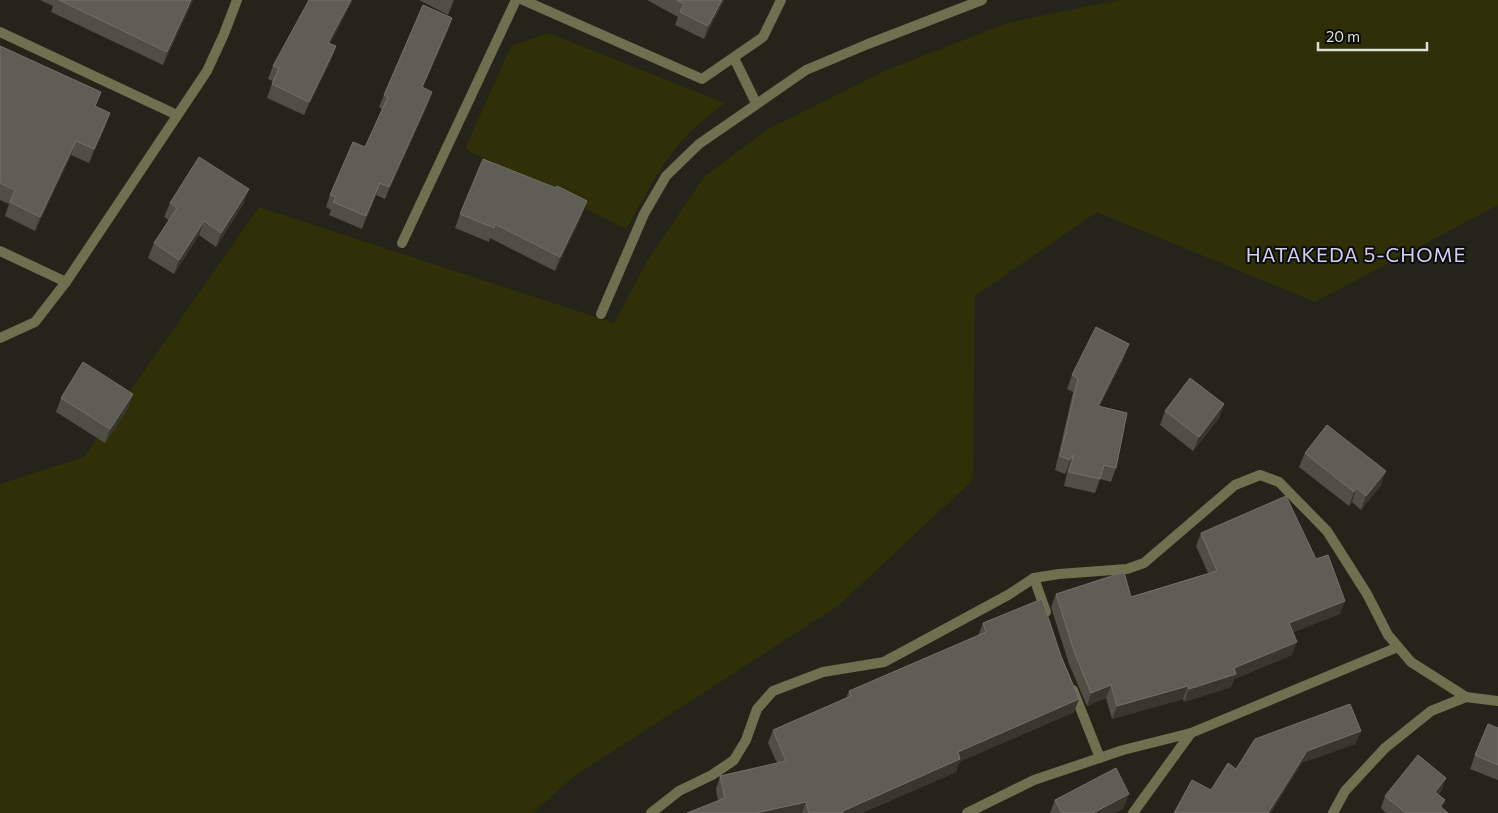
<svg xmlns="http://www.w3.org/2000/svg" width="1498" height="813" viewBox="0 0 1498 813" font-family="Commissioner,sans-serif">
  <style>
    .green { fill: #2f3007 }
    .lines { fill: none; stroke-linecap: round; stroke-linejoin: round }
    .minor { stroke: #6f7050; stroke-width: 10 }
    .wall { fill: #4f4f46 }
    .shaded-wall { fill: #37372e }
    .building { fill: #5e5e56; stroke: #72726a }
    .labels { text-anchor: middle; stroke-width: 4; stroke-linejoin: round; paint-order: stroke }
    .neighbourhood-label { font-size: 20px; letter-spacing: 1px; fill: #d4cffa; stroke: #0d0d09 }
  </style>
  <rect width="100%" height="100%" fill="#24241b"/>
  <g class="green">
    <polygon points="1118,0 1498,0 1498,205 1315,302 1097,212 975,296 973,480 838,606 573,777 533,813 0,813 0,484 84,457 259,207 614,323 647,261 704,177 768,129 887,70 1007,23"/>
    <path d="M548 33 725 103C712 113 698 123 687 135 661 162 645 197 626 229L465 149 511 46Z"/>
  </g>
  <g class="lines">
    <g class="minor">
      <polyline points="523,0 702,79 763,37 781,0"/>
      <polyline points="0,32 177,115"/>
      <polyline points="734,58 756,103"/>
      <polyline points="402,243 516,0"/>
      <polyline points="0,251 66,282"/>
      <polyline points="601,314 644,214 666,176 699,144 806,70 868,44 982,0"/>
      <polyline points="0,338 35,322 66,282 207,71 224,34 237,0"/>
      <polyline points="1034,578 1046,612"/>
      <polyline points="1073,690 1100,758"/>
      <polyline points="651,813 679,791 712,775 734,760 746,740 757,709 773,691 823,672 884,662 1008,595 1034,578 1059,574 1127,569 1144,563 1235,485 1260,475 1279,482 1327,531 1367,594 1388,635 1411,662 1466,697 1498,701"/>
      <polyline points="967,813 1034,780 1123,750 1191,733 1398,647"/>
      <polyline points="1133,813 1191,733"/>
      <polyline points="1333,813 1345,791 1385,748 1431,711 1466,697"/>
    </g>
  </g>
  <g class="wall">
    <polygon points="40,0 193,0 163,65 51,12 53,6"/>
    <polygon points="419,0 454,0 448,15"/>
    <polygon points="647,0 724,0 704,39 675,25 678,17"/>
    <polygon points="452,18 448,30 423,87 428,104 385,199 376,195 362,229 329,215 331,210 326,207 330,195 365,147 382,109 379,107 384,95"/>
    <polygon points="330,44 336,46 331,60 304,115 267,98 273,81 268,79 273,66"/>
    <polygon points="0,46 96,107 105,127 89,163 71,155 35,231 5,216 9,204 0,200"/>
    <polygon points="170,203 244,203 216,247 199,235 174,274 148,258 154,243 169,220 164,217"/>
    <polygon points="460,214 582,215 555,271 490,238 489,242 455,228"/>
    <polygon points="1124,358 1099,407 1116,468 1111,482 1100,479 1095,493 1064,486 1068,468 1065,474 1055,470 1073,392 1067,389 1072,375"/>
    <polygon points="133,394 128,408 105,443 56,412 61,398"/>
    <polygon points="1224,404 1219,418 1193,451 1160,425 1165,411"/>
    <polygon points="1305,453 1381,485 1361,510 1352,502 1349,506 1299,467"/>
    <polygon points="1201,533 1340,614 1293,632 1292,655 1234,679 1231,687 1184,702 1183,699 1112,719 1106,698 1087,706 1069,664 1051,607 1056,594 1131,597 1208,573 1196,546"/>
    <polygon points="983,623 1061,656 1079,699 1074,712 959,762 956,772 862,813 687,813 718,801 716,789 720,776 777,763 768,743 773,730 846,698 849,691 978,636"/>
    <polygon points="1498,728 1498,780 1470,769 1475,755"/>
    <polygon points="1446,778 1441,791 1438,795 1445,800 1442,808 1448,813 1386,813 1381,808 1385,796"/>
    <polygon points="1055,800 1124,808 1115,813 1050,813"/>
  </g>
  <g class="shaded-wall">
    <polygon points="191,0 193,0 163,65 167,52"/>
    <polygon points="351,0 353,0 324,56 328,43"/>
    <polygon points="722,0 724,0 704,39 708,26"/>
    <polygon points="452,18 448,30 417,99 422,87"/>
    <polygon points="336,46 331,60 304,115 309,102"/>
    <polygon points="432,92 428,104 385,199 389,187"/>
    <polygon points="110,113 105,127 89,163 94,149"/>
    <polygon points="76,141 71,155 35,231 40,217"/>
    <polygon points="380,183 376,195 362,229 366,216"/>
    <polygon points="249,189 244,203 216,247 221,233"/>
    <polygon points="587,201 582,215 555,271 560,257"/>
    <polygon points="204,221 199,235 174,274 179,260"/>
    <polygon points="1129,344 1124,358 1092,420 1098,406"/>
    <polygon points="133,394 128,408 105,443 110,429"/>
    <polygon points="1224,404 1219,418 1193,451 1199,437"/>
    <polygon points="1074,454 1068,468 1065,474 1070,460"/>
    <polygon points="1386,471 1381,485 1361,510 1366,496"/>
    <polygon points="1357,488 1352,502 1349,506 1354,492"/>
    <polygon points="1345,601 1340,614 1284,636 1289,623"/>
    <polygon points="1297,642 1292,655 1234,679 1231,687 1184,702 1189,689 1234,668"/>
    <polygon points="1111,685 1106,698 1087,706 1091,693"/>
    <polygon points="1188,686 1183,699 1112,719 1117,706"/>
    <polygon points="1079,699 1074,712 959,762 956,772 862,813 842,813 843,811 958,752"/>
    <polygon points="1361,731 1356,744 1302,763 1271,813 1268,813 1307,751"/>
    <polygon points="1446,778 1441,791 1430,805 1435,792"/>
    <polygon points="1129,794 1124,808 1115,813 1093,813"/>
    <polygon points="1445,800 1440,813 1440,806"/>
    <polygon points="806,802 802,813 756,813"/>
  </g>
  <g class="building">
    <polygon points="59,0 191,0 167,52"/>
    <polygon points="309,0 351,0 328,43 336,46 309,102 272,84 279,68 273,66"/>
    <polygon points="676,0 722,0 708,26 680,12 684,4"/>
    <polygon points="423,5 452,18 422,87 432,92 389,187 380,183 366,216 333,202 336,197 330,195 353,142 365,147 388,97 384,95"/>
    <polygon points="0,46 101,92 95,106 110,113 94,149 76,141 40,217 10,202 15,190 0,183"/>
    <polygon points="199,157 249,189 221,233 204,221 179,260 154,243 177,208 170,203"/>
    <polygon points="483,159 556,188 557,186 587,201 560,257 495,224 494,228 460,214"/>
    <polygon points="1096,327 1129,344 1098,406 1127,413 1116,468 1104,465 1100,479 1069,472 1074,454 1070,460 1060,456 1078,378 1072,375"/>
    <polygon points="83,362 133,394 110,429 61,398"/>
    <polygon points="1190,378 1224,404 1199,437 1165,411"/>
    <polygon points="1327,425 1386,471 1366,496 1357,488 1354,492 1305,453"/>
    <polygon points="1286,496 1316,559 1328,555 1345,601 1289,623 1297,642 1234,668 1236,674 1189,689 1188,686 1117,706 1111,685 1091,693 1074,651 1056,594 1124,572 1131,597 1217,571 1201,533"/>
    <polygon points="1042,599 1061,656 1079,699 958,752 960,759 843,811 843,813 809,813 806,802 756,813 687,813 725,798 720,776 786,761 773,730 851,696 849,691 986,632 983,623"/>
    <polygon points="1350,704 1361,731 1307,751 1268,813 1174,813 1192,780 1211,790 1228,763 1236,769 1255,739"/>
    <polygon points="1488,724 1498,728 1498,765 1475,755"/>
    <polygon points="1418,755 1446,778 1435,792 1445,800 1440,806 1448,813 1406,813 1385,796"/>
    <polygon points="1116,768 1129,794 1093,813 1062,813 1055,800"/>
  </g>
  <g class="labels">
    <g class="neighbourhood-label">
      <text x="1356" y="262">HATAKEDA 5-CHOME</text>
    </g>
  </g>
  <path d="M1318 42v8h109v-8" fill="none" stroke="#dedfd9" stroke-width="2.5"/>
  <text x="1326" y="42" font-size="15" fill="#dedfd9" stroke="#0d0d09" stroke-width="4" paint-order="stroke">20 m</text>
</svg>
